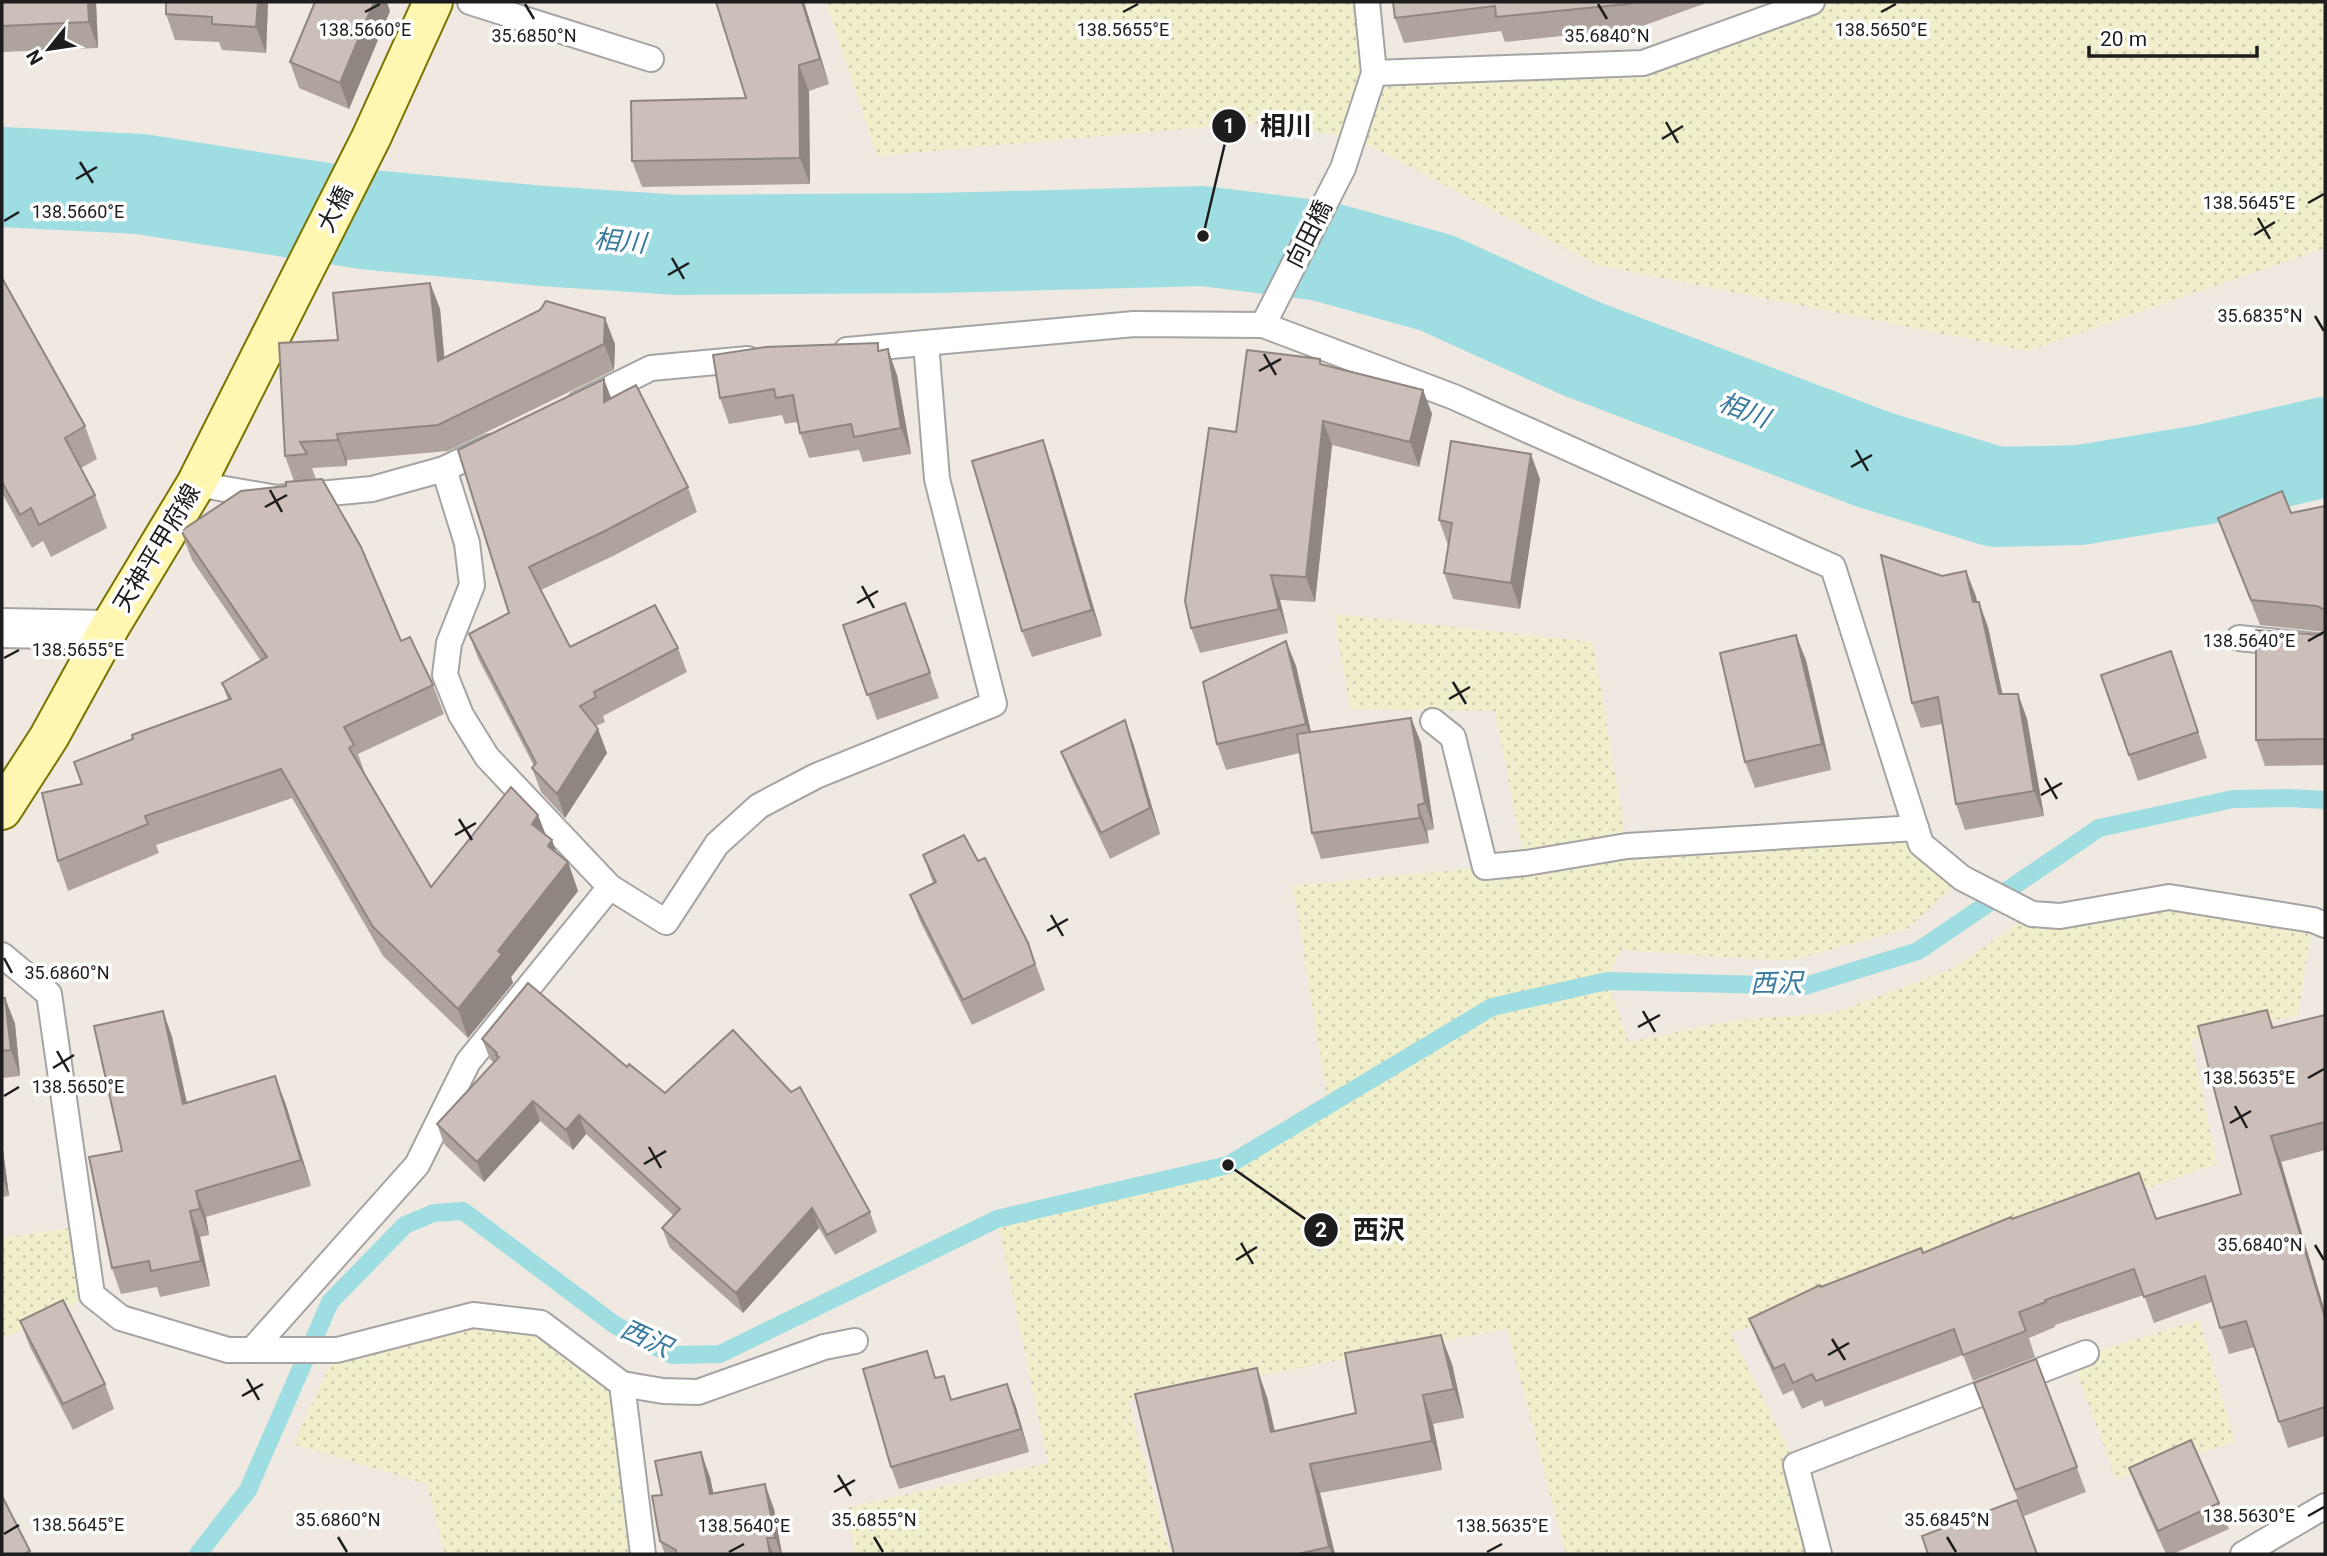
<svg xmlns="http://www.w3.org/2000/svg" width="2327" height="1556" viewBox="0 0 2327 1556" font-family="Roboto,'Noto Sans JP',sans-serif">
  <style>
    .farmland { fill: url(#farmland-dots) }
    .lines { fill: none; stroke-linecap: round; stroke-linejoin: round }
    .stream { stroke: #9edde2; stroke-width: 18 }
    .river { stroke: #9edde2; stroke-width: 100 }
    .lane-casing { stroke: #a4a4a4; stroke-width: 28 }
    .street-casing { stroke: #a4a4a4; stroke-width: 42 }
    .secondary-casing { stroke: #797400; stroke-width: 42 }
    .lane { stroke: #fff; stroke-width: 24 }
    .street { stroke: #fff; stroke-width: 38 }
    .secondary { stroke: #fff7b1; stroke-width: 38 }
    .wall { fill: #afa39e }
    .shaded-wall { fill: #8f8581 }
    .building { fill: #ccbeb8; stroke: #8f8581; stroke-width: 2 }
    .ticks { fill: none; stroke: #1d1d1d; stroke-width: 2.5 }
    .labels { text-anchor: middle; stroke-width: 7; stroke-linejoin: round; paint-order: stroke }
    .street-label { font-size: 24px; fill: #1d1d1d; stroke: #fff }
    .water-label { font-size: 26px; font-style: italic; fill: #397a9e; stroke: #fff }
    .ticks-label { font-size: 18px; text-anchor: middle; fill: #1d1d1d; stroke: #fff; stroke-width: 7; stroke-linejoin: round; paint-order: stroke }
    .leader { fill: none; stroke: #1d1d1d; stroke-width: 2.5 }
    .callout-dot { fill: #1d1d1d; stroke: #fff; stroke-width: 2.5 }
    .mark-label { font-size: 21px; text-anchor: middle; font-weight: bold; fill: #fff }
    .callout-label { font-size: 26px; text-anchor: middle; font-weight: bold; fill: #1d1d1d; stroke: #fff; stroke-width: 7; stroke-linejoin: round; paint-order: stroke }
  </style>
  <defs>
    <pattern id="farmland-dots" width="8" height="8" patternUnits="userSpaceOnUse" patternTransform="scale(1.75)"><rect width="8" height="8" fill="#f1eecb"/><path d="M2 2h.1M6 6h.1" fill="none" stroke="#ceccae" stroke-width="1.8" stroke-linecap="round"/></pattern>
  </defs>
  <rect width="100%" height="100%" fill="#f0e9e2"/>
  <g class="farmland">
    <polygon points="826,2 1367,2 1374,73 1643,63 1812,2 2325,2 2325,248 2028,351 1597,265 1353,137 1249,123 877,156"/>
    <polygon points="1334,614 1593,642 1627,846 1916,828 1962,878 1907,929 1788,961 1620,950 1607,981 1629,1042 1734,1020 1835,1013 1953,968 2032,914 2169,897 2313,920 2298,1015 2191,1040 2217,1164 1731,1333 1796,1465 1819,1554 1566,1554 1507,1329 1128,1400 1170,1554 856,1554 845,1508 1048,1463 997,1219 1228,1165 1328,1104 1293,886 1525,863 1495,711 1350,709"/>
    <polygon points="83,1226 92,1295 2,1339 2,1238"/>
    <polygon points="473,1315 541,1323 622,1384 643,1554 445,1554 427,1484 293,1444 337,1350"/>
    <polygon points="2199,1320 2235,1442 2116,1479 2072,1359"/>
  </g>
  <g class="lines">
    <polyline class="stream" points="198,1554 248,1490 330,1302 405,1225 434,1213 463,1211 615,1325 672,1355 720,1354 997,1219 1228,1165 1492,1007 1607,981 1805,986 1918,951 2099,828 2233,799 2289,798 2325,800"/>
    <polyline class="river" points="2,177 140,184 371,220 544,236 678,245 937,243 1203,236 1322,251 1437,283 1582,349 1875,460 1996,497 2080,495 2207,474 2325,447"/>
    <defs>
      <g id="lane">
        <polyline points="470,2 651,59"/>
        <polyline points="1374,73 1643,63 1812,2"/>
        <polyline points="1263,325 1343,168 1374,73 1367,2"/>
        <polyline points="847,350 1134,324 1263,325 1454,397 1833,567 1921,844 1962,878 2032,914 2060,916 2169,897 2313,920 2325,925"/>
        <polyline points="580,403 651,368 748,359"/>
        <polyline points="444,469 467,543 472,585 449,643 445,675 461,715 487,757 610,887"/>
        <polyline points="196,484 277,498 372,489 444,469 490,447"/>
        <polyline points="2239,638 2325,647"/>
        <polyline points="1433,721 1453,737 1485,867 1526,863 1627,846 1916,828"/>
        <polyline points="2,955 49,994 92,1295 121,1318 228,1350 337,1350 473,1315 541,1323 622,1384 643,1554"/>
        <polyline points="252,1350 417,1165 468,1062 610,887 666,922 717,844 759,806 816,776 994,704 937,479 926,343"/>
        <polyline points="622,1384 663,1391 698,1392 824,1347 855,1341"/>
        <polyline points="1819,1554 1796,1465 2086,1353"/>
        <polyline points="2243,1554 2325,1506"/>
      </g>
      <polyline id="street" points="2,628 108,630"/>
      <polyline id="secondary" points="2,810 49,737 108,630 196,484 371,138 433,2"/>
    </defs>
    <use href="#lane" class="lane-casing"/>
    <use href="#street" class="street-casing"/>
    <use href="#secondary" class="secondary-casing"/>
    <use href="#lane" class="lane"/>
    <use href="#street" class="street"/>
    <use href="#secondary" class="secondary"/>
  </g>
  <g class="wall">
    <polygon points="2,2 96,2 98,48 2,52"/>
    <polygon points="268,2 266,53 222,50 219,42 175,40 166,14"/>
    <polygon points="804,2 829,84 809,91 810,184 642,187 632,161 746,98"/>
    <polygon points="1393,2 1709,2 1637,28 1505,42 1501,31 1404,43 1395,18"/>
    <polygon points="390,11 349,109 299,88 290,62"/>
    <polygon points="2,278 85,426 97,459 81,468 95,495 107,528 51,557 43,541 32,548 2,493"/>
    <polygon points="430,283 440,309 444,358 540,310 615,344 614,370 448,451 347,460 347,466 312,468 316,479 401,641 433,685 444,714 358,754 365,774 431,887 538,815 546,835 552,840 556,853 568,862 578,891 511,977 513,983 468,1038 383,956 292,798 156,845 159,853 68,891 58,861 81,784 74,762 228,700 222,683 261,661 192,560 181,531 294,481 285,456 338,340"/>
    <polygon points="880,351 897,375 911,454 863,462 859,450 809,458 800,433 798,422 785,424 782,415 729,424 720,398"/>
    <polygon points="1322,364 1423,390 1432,414 1419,467 1332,445 1315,602 1280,600 1288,633 1200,653 1191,628 1236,432"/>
    <polygon points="611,398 688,487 697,512 613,556 541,590 570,647 678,648 687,672 603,716 605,722 596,726 598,729 607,753 565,818 541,792 532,768 534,766 478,658 469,634 509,613 458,450"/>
    <polygon points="1052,466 1102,636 1032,657 1022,631"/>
    <polygon points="1540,479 1520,609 1453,599 1444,573 1448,545 1439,520"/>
    <polygon points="2325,506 2325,765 2265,766 2256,740 2321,635 2325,632 2260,625 2218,518 2291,513"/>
    <polygon points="1966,571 1977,602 1988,627 2002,694 2018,694 2027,719 2044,816 1965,830 1956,804 1942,724 1921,728 1912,703 1942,576"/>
    <polygon points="905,603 939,698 877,720 843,625"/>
    <polygon points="1286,641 1296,666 1311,732 1411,718 1421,743 1434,829 1427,831 1429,843 1321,859 1312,833 1300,753 1226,770 1217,744"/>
    <polygon points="2171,651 2207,758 2138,781 2101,675"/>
    <polygon points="1806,660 1831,770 1755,788 1745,762"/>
    <polygon points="1125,720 1134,746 1160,834 1110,859 1071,777 1061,752"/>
    <polygon points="923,855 978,861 1028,943 1045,990 972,1025 920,921 910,895 933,883"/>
    <polygon points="2,998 5,998 15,1024 20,1076 2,1078"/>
    <polygon points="2267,1010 2274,1028 2325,1015 2325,1150 2281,1162 2325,1312 2325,1436 2288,1448 2255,1347 2229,1354 2212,1302 2154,1323 2144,1295 2055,1325 2055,1327 2029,1338 2035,1357 1973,1381 1963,1355 1825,1407 1822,1400 1802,1409 1793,1390 1783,1395 1759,1344 1749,1319 1821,1287 1923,1253 2012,1219 2156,1219 2241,1194"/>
    <polygon points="163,1011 172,1037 187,1103 285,1102 311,1186 206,1217 209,1235 200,1237 210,1286 160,1297 157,1287 121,1294 112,1268 122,1151"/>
    <polygon points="482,1039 627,1067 665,1093 870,1212 877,1232 835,1255 819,1228 743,1313 670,1248 662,1228 674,1216 586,1134 573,1150 540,1121 484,1182 444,1144 437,1124 494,1063 490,1059"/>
    <polygon points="2,1142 9,1196 2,1197"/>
    <polygon points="20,1321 105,1384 114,1409 73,1430 30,1347"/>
    <polygon points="2036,1359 2086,1492 2024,1516 1974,1383"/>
    <polygon points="1452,1364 1464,1418 1433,1424 1442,1470 1320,1493 1335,1554 1174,1554 1267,1397 1275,1431 1356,1413"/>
    <polygon points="937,1378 952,1400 1007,1384 1016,1407 1029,1452 899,1489 891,1467"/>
    <polygon points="2129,1468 2219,1503 2229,1529 2173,1554 2166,1554 2139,1494"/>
    <polygon points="710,1477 713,1494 774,1509 782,1554 665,1554 660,1541 662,1495"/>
  </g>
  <g class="shaded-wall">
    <polygon points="88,2 96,2 98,48 89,22"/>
    <polygon points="258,2 268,2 266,53 256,27"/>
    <polygon points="374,2 387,2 390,11 349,109 340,83"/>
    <polygon points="802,2 804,2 829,84 820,59"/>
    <polygon points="799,65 809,91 810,184 800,158"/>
    <polygon points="430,283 440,309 447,387 438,361"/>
    <polygon points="605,318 615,344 614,370 604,344"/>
    <polygon points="888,349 897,375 911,454 901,428"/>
    <polygon points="604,379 613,403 604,402"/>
    <polygon points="1423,390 1432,414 1419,467 1410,442"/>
    <polygon points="1323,421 1332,445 1315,602 1306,577"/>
    <polygon points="337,434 347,460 347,466 338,440"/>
    <polygon points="1043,440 1052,466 1102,636 1092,610"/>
    <polygon points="1531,454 1540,479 1520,609 1511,583"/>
    <polygon points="1966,571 1976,596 1982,628 1973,602"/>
    <polygon points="1271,575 1280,600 1288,633 1279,609"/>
    <polygon points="1979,602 1988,627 2008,719 1999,694"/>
    <polygon points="1796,635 1806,660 1831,770 1822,744"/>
    <polygon points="1286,641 1296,666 1315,750 1306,724"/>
    <polygon points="2018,694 2027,719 2044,816 2034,791"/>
    <polygon points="1411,718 1421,743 1434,829 1425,803"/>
    <polygon points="1125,720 1134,746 1160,834 1150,808"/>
    <polygon points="598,729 607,753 565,818 557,794"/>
    <polygon points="1418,805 1427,831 1429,843 1420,818"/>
    <polygon points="538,815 549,844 552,840 562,869 568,862 578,891 511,977 513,983 468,1038 458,1009 498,951 532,824"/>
    <polygon points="5,998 15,1024 20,1076 11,1050"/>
    <polygon points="163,1011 172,1037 193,1130 183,1104"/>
    <polygon points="275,1076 285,1102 311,1186 301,1160"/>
    <polygon points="533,1101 540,1121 484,1182 477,1162"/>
    <polygon points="579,1115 586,1134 573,1150 566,1130"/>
    <polygon points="2271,1136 2281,1162 2325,1312 2325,1318"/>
    <polygon points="2,1142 9,1196 2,1176"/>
    <polygon points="196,1191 206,1217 209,1235 200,1209"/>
    <polygon points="812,1208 819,1228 743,1313 736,1293"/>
    <polygon points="190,1211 200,1237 210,1286 201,1261"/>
    <polygon points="1441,1335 1452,1364 1464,1418 1454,1389"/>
    <polygon points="1257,1368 1267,1397 1281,1461 1271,1432"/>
    <polygon points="1007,1384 1016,1407 1029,1452 1021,1429"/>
    <polygon points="1423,1395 1433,1424 1442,1470 1432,1441"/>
    <polygon points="701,1452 710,1477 719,1519 710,1494"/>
    <polygon points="1310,1464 1320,1493 1335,1554 1332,1554 1329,1547"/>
    <polygon points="765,1484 774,1509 782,1554 781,1554 775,1538"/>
    <polygon points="767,1538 773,1554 770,1554"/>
  </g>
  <g class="building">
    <polygon points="2,2 88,2 89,22 2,26"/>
    <polygon points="166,2 258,2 256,27 212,24 212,17 166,14"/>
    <polygon points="315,2 374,2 340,83 290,62"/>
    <polygon points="716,2 802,2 820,59 799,65 800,158 632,161 631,101 746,98"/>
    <polygon points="1393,2 1634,2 1628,4 1496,17 1495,6 1395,18"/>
    <polygon points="2,278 85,426 65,438 95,495 39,525 31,508 20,515 2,482"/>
    <polygon points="430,283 438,361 540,310 546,301 605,318 604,344 438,425 337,434 338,440 300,442 307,454 285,456 279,343 338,340 333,293"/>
    <polygon points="878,343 878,351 888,349 901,428 854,437 851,424 800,433 793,395 776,398 774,389 720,398 713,355 765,347"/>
    <polygon points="1247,350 1320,359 1320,364 1423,390 1410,442 1323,421 1306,577 1271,575 1279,609 1191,628 1185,601 1209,428 1236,432"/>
    <polygon points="604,379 604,402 636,385 688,487 605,531 529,567 570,647 655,605 678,648 594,692 596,697 580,706 598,729 557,794 532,768 536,763 469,634 509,613 458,450"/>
    <polygon points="1043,440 1092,610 1022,631 972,461"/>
    <polygon points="1451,441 1531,454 1511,583 1444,573 1452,523 1439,520"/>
    <polygon points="322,479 361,547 401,641 410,637 433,685 344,727 354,745 349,748 431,887 511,787 538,815 532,824 552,840 548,846 568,862 498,951 502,954 458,1009 373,927 281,769 145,816 148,824 58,861 42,793 82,784 74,762 133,739 132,735 231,699 222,683 267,657 181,531 241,491 286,486 286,482"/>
    <polygon points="2282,491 2291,513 2325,506 2325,610 2317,606 2251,600 2218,518"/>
    <polygon points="1881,555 1942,576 1966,571 1973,602 1979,602 1999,694 2018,694 2034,791 1956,804 1938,697 1912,703"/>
    <polygon points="905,603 930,673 867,695 843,625"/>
    <polygon points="2256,630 2321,635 2325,632 2325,739 2256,740"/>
    <polygon points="1796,635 1822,744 1745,762 1720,653"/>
    <polygon points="1286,641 1306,724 1217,744 1203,682"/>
    <polygon points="2171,651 2198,732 2129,755 2101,675"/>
    <polygon points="1411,718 1425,803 1418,805 1420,818 1312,833 1297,734"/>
    <polygon points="1125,720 1150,808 1101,833 1061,752"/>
    <polygon points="964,835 978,861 985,858 1028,943 1035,964 963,1000 910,895 936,882 923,855"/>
    <polygon points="528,983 627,1067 629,1064 665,1093 733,1030 791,1092 800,1087 870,1212 827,1235 812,1208 736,1293 662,1228 680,1209 579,1115 566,1130 533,1101 477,1162 437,1124 499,1057 496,1055 497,1053 482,1039"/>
    <polygon points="2,998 5,998 11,1050 2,1051"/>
    <polygon points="2267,1010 2272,1028 2325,1015 2325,1122 2271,1136 2325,1318 2325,1407 2279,1422 2246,1321 2220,1328 2205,1276 2144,1297 2134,1269 2045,1300 2046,1302 2019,1312 2026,1331 1963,1355 1954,1329 1816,1381 1812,1374 1793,1383 1784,1364 1774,1369 1749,1319 1820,1285 1821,1287 1921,1248 1923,1253 2011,1217 2012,1219 2139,1173 2156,1219 2241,1194 2198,1026"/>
    <polygon points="163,1011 183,1104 275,1076 301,1160 196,1191 200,1209 190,1211 201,1261 151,1271 149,1261 112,1268 89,1157 122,1151 94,1026"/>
    <polygon points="63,1300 105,1384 63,1404 20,1321"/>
    <polygon points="1441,1335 1454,1389 1423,1395 1432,1441 1310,1464 1329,1547 1298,1554 1174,1554 1135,1394 1257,1368 1271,1432 1356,1413 1345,1353"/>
    <polygon points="927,1351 935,1378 944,1376 951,1400 1007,1384 1021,1429 891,1467 863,1369"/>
    <polygon points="2036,1359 2077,1467 2015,1490 1974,1383"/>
    <polygon points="2191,1440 2219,1503 2158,1531 2129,1468"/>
    <polygon points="701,1452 710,1494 765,1484 775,1538 767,1538 770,1554 676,1554 676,1550 660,1541 652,1496 662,1495 655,1461"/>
    <polygon points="2,1496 30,1551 24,1554 2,1554"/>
    <polygon points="2017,1500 2037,1554 1928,1554 1922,1536"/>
  </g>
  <path class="ticks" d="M525 4 534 19M1598 4 1607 19M365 12 380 4M1123 12 1138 4M1881 12 1896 4M1666 122 1678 143M1662 139 1683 126M80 162 93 183M76 179 97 167M2308 203 2324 194M2258 218 2270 239M4 221 19 212M2254 235 2275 222M672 258 684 279M668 275 689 263M2315 316 2324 331M1264 354 1276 375M1259 371 1281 359M1856 450 1868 471M1851 467 1872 455M270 490 282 512M265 507 287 495M862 586 874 608M857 603 878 591M2308 641 2324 632M4 658 19 650M1453 682 1466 704M1449 699 1470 687M2045 778 2057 799M2041 795 2062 783M459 819 472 840M455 835 476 823M1051 915 1063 936M1047 931 1068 919M4 958 12 973M1643 1011 1655 1032M1638 1027 1660 1015M57 1051 69 1072M53 1068 74 1055M2308 1078 2324 1069M4 1096 19 1087M2235 1106 2247 1128M2230 1123 2251 1111M649 1147 661 1168M644 1164 666 1151M1241 1243 1253 1264M2315 1245 2324 1260M1236 1260 1257 1247M1832 1339 1845 1360M1828 1355 1849 1343M247 1379 259 1400M242 1396 263 1384M838 1475 851 1496M834 1492 855 1480M2308 1516 2324 1507M4 1534 19 1525M338 1537 347 1552M874 1537 883 1552M1947 1537 1956 1552M729 1552 744 1544M1487 1552 1502 1544"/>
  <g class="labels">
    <g class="street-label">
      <text transform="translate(335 209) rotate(-63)" y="8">大橋</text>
      <text transform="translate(1309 234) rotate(-63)" y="8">向田橋</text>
      <text transform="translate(157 548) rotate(-59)" y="8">天神平甲府線</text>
    </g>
    <g class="water-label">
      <text transform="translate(620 241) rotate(5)" y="9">相川</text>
      <text transform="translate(1744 410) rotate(21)" y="9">相川</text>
      <text transform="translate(1776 983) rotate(-1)" y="9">西沢</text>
      <text transform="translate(646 1338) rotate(25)" y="9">西沢</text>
    </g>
  </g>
  <g class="ticks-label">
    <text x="365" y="36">138.5660°E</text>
    <text x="1123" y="36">138.5655°E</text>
    <text x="1881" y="36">138.5650°E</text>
    <text x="534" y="42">35.6850°N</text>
    <text x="1607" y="42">35.6840°N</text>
    <text x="2249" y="209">138.5645°E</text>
    <text x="78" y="218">138.5660°E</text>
    <text x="2260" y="322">35.6835°N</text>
    <text x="2249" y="647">138.5640°E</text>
    <text x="78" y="656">138.5655°E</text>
    <text x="67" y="979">35.6860°N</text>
    <text x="2249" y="1084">138.5635°E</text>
    <text x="78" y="1093">138.5650°E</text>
    <text x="2260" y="1251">35.6840°N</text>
    <text x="2249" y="1522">138.5630°E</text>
    <text x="338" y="1526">35.6860°N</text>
    <text x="874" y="1526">35.6855°N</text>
    <text x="1947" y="1526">35.6845°N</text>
    <text x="78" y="1531">138.5645°E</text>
    <text x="744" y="1532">138.5640°E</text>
    <text x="1502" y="1532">138.5635°E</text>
  </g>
  <path class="leader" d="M1203 236L1229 126M1228 1165L1321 1230"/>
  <g class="callout-dot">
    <circle cx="1203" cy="236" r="7"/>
    <circle cx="1228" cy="1165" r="7"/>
    <circle cx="1229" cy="126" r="18"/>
    <circle cx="1321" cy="1230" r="18"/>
  </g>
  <g class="mark-label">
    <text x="1229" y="133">1</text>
    <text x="1321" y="1237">2</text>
  </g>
  <g class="callout-label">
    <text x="1286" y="135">相川</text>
    <text x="1379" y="1239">西沢</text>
  </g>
  <rect width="2327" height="1556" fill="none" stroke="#1d1d1d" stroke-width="7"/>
  <g transform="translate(49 49) rotate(240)" stroke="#ffffff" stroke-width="5" paint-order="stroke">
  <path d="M0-5L12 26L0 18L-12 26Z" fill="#1d1d1d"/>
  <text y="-10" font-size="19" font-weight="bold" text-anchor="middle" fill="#1d1d1d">N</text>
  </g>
  <path d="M2089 46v10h168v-10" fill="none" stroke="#1d1d1d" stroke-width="3.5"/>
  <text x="2100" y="46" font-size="21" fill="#1d1d1d" stroke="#ffffff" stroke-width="5" paint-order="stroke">20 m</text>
</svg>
